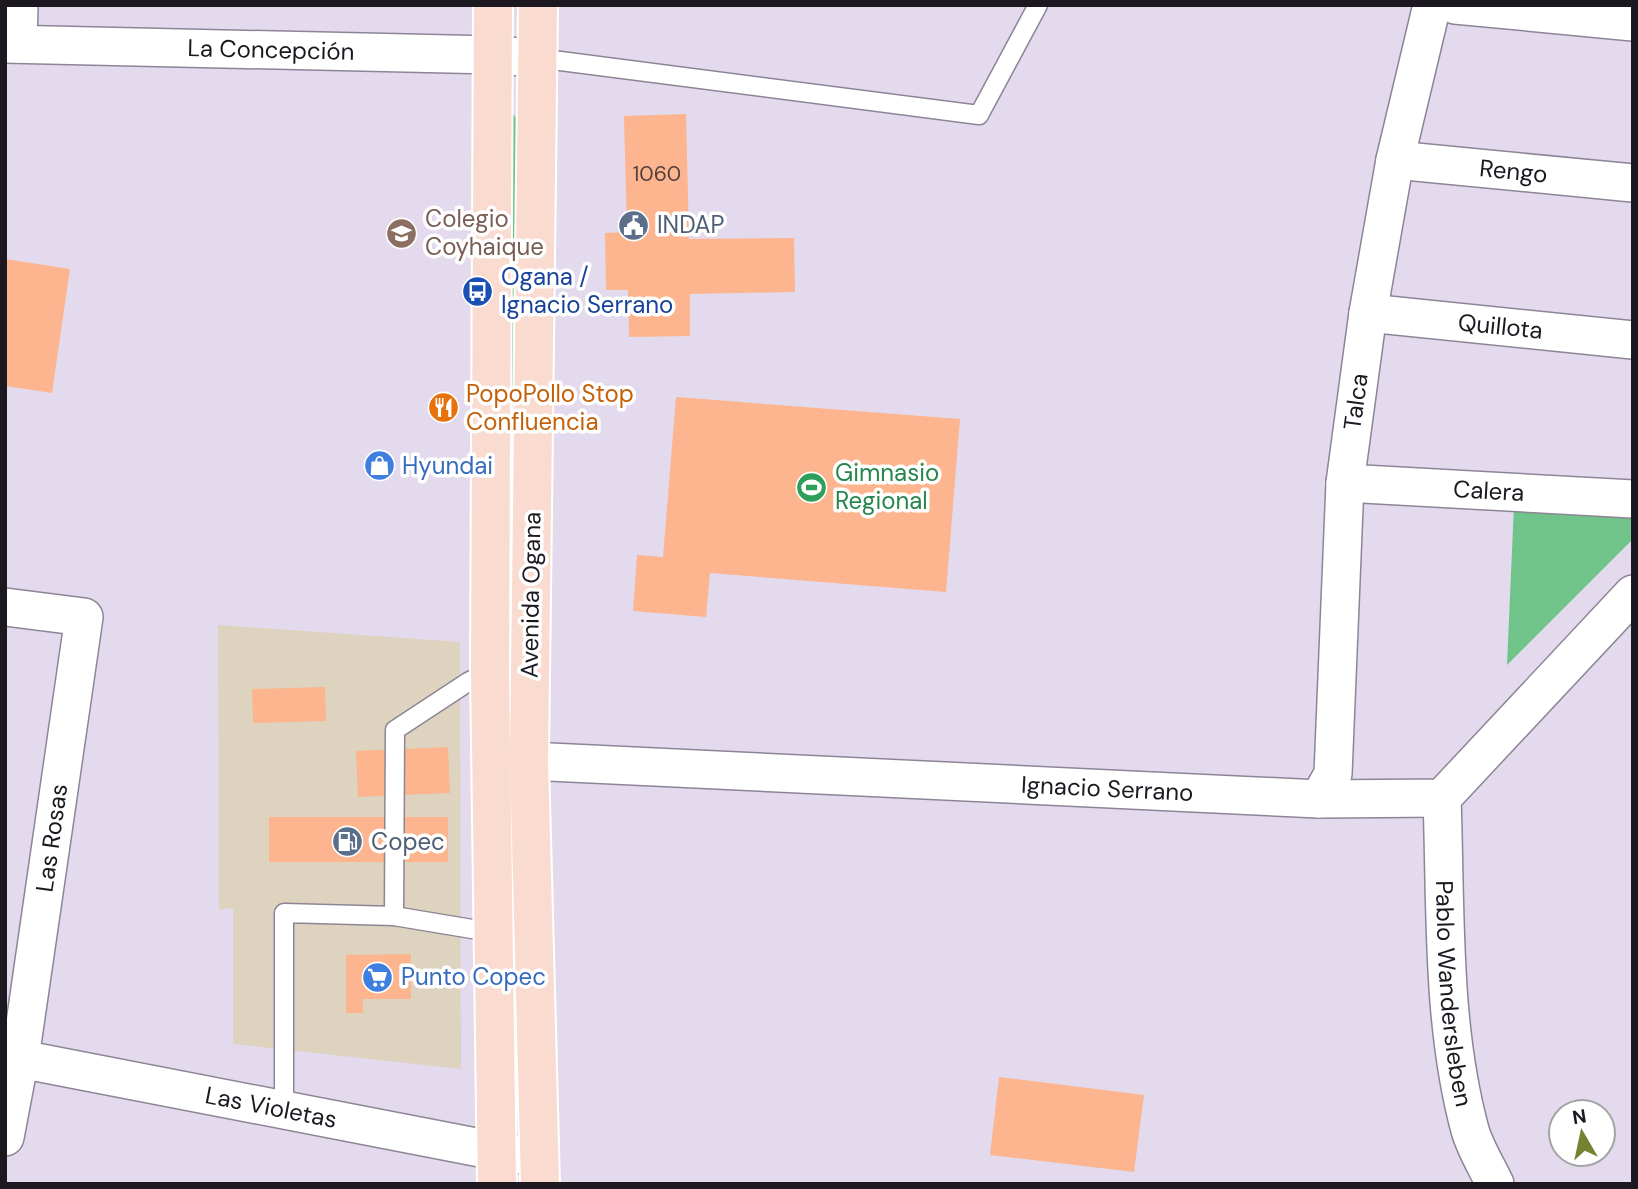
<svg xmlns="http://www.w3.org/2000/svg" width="1638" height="1189" viewBox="0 0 1638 1189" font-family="'DM Sans',sans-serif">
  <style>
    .commercial { fill: #ded3bf }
    .green { fill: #70c489 }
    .building { fill: #fcb58e }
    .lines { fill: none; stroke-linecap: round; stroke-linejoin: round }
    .lane-casing { stroke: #8d8596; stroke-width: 21 }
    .street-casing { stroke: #8d8596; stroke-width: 40 }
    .primary-casing { stroke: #fff; stroke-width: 42 }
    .lane { stroke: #fff; stroke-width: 18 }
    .street { stroke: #fff; stroke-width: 37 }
    .primary { stroke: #fadbd0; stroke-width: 38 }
    .labels { text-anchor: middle; stroke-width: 7; stroke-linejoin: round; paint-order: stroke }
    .number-label { font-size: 21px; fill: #533f3b }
    .street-label { font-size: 24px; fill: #1b181f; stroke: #fff }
    .education-label { font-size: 24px; fill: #785e54; stroke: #fff; text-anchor: start }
    .service-label { font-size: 24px; fill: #4e5e75; stroke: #fff; text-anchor: start }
    .transit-label { font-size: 24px; fill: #164399; stroke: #fff; text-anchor: start }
    .food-label { font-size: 24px; fill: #c56008; stroke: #fff; text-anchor: start }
    .shop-label { font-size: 24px; fill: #366cbe; stroke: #fff; text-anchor: start }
    .leisure-label { font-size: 24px; fill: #27864d; stroke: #fff; text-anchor: start }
  </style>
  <rect width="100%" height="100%" fill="#e3daed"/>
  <polygon class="commercial" points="218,625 460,642 461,1069 233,1044 233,908 219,910"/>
  <g class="green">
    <polygon points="513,114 517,119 518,465 514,469 509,465 510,116"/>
    <polygon points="1514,505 1633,511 1633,539 1507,665"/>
    <polygon points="511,805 519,1054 514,1054"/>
  </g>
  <g class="building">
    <polygon points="686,114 689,239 794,238 795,292 690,294 690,336 629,337 628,290 606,290 605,233 627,232 624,116"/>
    <polygon points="5,259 70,269 52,393 5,386"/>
    <polygon points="676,397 960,419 946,592 710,573 706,617 633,611 637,555 663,557"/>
    <polygon points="325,687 326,721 253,723 252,689"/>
    <polygon points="448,747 450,793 358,797 356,751"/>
    <rect x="269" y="817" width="179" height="45"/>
    <polygon points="411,954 411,999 363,999 363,1013 346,1013 346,955"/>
    <polygon points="999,1077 1144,1095 1134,1172 990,1155"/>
  </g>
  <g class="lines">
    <defs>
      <g id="lane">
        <polyline points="537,58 979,115 1038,5"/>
        <polyline points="490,671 468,682 395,730 394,916 478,930 493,937"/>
        <polyline points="284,1110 284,913 394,916"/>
      </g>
      <g id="street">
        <polyline points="1455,5 1633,22"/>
        <path id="s1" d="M5 44 493 55 537 58"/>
        <polyline points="18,44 19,5"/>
        <path id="s2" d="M1395 160 1633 183"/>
        <path id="s3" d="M1368 313 1633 340"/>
        <path id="s4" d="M1345 483 1633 499"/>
        <polyline points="5,607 84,617 20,1058 5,1137"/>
        <path id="s5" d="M497 761H529L1319 799 1442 798 1633 594"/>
        <path id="s6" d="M1442 798C1446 908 1441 1023 1470 1130 1475 1148 1487 1167 1495 1184"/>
        <path id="s7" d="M1319 799 1333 774 1345 483 1368 313 1395 160 1432 5"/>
        <path id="s8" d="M5 1056 496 1151 539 1157"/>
      </g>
      <g id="primary">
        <polyline points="493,5 490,671 497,1184"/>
        <polyline points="538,5 529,761 540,1184"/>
      </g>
    </defs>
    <use href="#lane" class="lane-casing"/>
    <use href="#street" class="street-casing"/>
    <use href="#primary" class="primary-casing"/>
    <use href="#lane" class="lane"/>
    <use href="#street" class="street"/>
    <use href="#primary" class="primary"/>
  </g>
  <defs>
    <symbol id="civic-disc" viewBox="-11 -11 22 22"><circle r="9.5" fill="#5c6f8a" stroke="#fff"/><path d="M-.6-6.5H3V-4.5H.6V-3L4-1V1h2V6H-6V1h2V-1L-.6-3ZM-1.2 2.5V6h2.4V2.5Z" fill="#fff"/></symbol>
    <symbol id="school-disc" viewBox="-11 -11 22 22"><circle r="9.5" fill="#8d6e63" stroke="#fff"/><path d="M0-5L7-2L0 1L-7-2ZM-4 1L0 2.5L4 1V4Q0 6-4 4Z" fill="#fff"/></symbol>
    <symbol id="bus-disc" viewBox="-11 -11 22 22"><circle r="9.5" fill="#1a4fb4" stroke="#fff"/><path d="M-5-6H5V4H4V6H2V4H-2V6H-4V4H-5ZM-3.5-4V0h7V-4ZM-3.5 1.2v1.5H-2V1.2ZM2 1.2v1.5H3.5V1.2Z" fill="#fff"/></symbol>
    <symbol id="restaurant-disc" viewBox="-11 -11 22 22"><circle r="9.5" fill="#e8710a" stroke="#fff"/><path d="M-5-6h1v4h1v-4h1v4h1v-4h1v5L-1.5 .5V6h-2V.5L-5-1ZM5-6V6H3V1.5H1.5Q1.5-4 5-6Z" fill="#fff"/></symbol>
    <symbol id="shop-disc" viewBox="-11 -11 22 22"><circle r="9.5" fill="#3f7fe0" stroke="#fff"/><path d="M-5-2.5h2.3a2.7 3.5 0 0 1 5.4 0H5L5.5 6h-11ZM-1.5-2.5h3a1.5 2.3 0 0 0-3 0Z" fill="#fff"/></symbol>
    <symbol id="stadium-disc" viewBox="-11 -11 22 22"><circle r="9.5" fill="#2e9e5b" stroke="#fff"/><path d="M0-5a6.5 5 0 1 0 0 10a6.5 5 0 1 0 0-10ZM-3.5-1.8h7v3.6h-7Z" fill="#fff"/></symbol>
    <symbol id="fuel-disc" viewBox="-11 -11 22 22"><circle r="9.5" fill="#5c6f8a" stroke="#fff"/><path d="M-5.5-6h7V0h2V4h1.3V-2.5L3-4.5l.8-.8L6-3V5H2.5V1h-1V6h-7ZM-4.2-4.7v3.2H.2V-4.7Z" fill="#fff"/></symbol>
    <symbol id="supermarket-disc" viewBox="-11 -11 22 22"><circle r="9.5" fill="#3f7fe0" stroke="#fff"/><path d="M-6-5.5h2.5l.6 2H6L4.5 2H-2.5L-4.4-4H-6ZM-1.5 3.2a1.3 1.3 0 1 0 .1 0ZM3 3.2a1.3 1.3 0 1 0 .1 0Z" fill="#fff"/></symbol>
  </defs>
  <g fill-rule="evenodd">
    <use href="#civic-disc" x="616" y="208" width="35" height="35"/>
    <use href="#school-disc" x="384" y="216" width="35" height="35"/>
    <use href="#bus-disc" x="460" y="274" width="35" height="35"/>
    <use href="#restaurant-disc" x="426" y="390" width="35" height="35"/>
    <use href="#shop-disc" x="362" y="448" width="35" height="35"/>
    <use href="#stadium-disc" x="794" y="470" width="35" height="35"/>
    <use href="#fuel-disc" x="330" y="824" width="35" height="35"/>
    <use href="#supermarket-disc" x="360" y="960" width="35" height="35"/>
  </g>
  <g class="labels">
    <g class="number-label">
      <text x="657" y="181">1060</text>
    </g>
    <g class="street-label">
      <text dy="8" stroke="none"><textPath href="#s1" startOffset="266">La Concepción</textPath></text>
      <text dy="8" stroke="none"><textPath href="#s2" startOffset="119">Rengo</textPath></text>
      <text dy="8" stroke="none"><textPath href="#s3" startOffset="133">Quillota</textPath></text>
      <text dy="8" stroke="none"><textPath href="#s7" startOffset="402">Talca</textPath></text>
      <text dy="8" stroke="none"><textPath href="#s4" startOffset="144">Calera</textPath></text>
      <text transform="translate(531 595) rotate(-89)" y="8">Avenida Ogana</text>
      <text dy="8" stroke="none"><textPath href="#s5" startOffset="611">Ignacio Serrano</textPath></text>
      <text transform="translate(52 838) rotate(-82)" y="8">Las Rosas</text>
      <text dy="8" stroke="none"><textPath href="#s6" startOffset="196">Pablo Wandersleben</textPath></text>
      <text dy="8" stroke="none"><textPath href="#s8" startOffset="271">Las Violetas</textPath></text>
    </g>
    <g class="education-label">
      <text x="425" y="227">Colegio<tspan x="425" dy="28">Coyhaique</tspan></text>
    </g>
    <g class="service-label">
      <text x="657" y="233">INDAP</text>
      <text x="371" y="850">Copec</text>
    </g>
    <g class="transit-label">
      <text x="501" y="285">Ogana /<tspan x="501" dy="28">Ignacio Serrano</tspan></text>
    </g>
    <g class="food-label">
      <text x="466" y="402">PopoPollo Stop<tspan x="466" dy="28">Confluencia</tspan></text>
    </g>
    <g class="shop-label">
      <text x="402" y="474">Hyundai</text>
      <text x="401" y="985">Punto Copec</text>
    </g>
    <g class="leisure-label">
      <text x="835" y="481">Gimnasio<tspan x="835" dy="28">Regional</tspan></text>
    </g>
  </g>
  <rect width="1638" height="1189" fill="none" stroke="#1b181f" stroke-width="14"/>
  <g transform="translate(1582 1133) rotate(351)"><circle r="33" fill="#ffffff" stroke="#a4a3a5" stroke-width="2"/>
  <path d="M0-5L12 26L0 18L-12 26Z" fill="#738332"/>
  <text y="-10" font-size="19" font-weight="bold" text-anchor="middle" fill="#1b181f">N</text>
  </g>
</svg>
